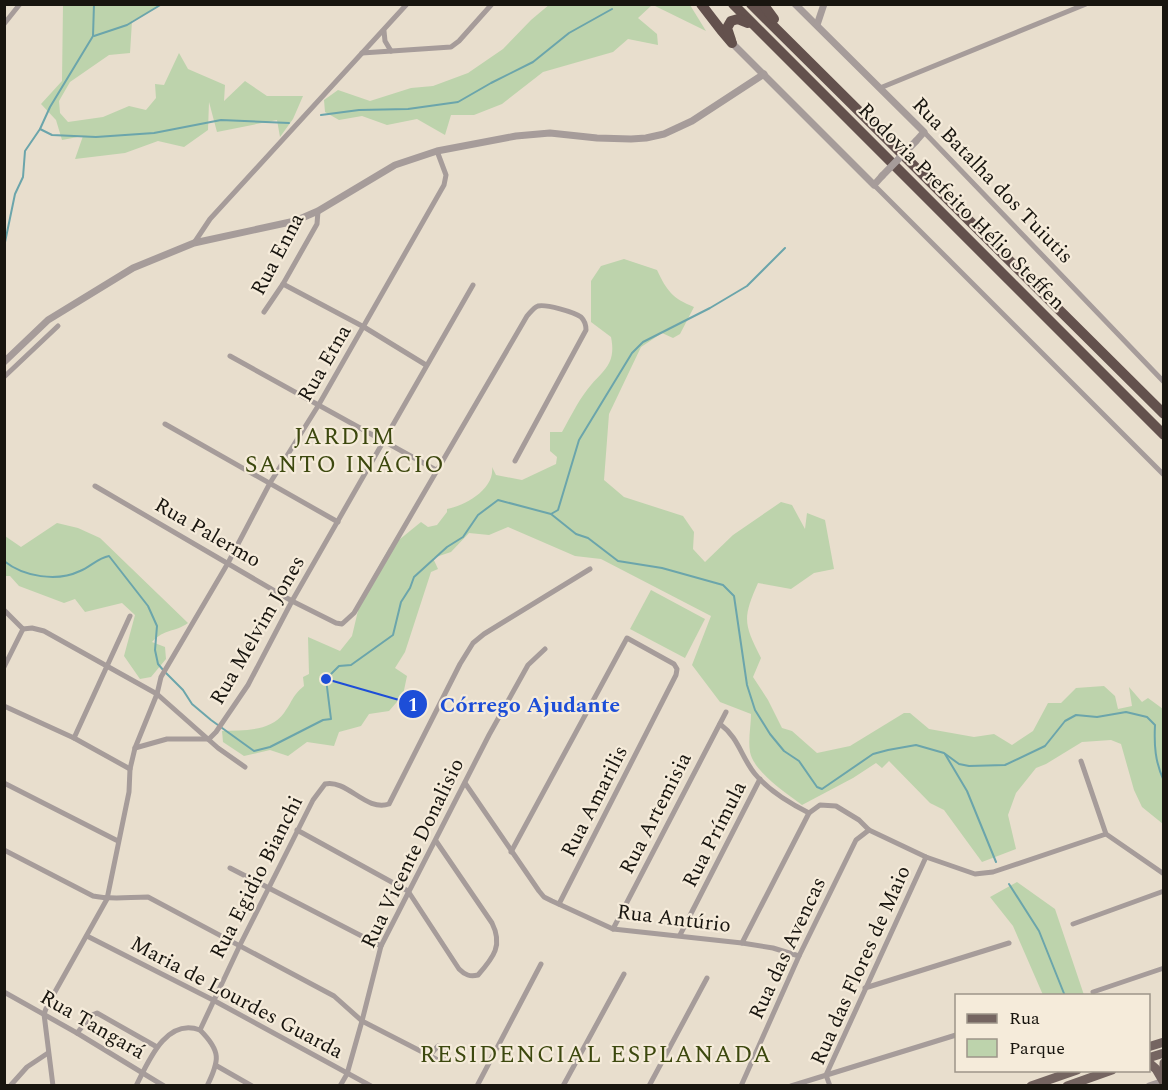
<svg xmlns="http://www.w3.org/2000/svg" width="1168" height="1090" viewBox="0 0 1168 1090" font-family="Spectral,serif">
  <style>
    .green { fill: #bdd3ac }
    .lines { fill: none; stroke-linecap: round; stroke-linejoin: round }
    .stream { stroke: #6ba5ab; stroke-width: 2 }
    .minor { stroke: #a69c9a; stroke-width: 5 }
    .tertiary { stroke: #a69c9a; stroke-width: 7 }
    .primary { stroke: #756561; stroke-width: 9 }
    .motorway { stroke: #63514d; stroke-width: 10 }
    .tertiary-bridge { stroke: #a69c9a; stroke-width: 7 }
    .labels { text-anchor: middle; stroke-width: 4.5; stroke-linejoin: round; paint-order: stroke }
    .street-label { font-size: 21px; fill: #18150f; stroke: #f5ebda }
    .quarter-label { font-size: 24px; letter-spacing: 1.5px; fill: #3c480e; stroke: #f5ebda }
    .leader { fill: none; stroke: #1d4ed8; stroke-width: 2 }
    .callout-dot { fill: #1d4ed8; stroke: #f5ebda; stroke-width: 2 }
    .mark-label { font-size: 18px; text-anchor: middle; font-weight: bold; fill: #fff }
    .callout-label { font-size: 22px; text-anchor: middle; font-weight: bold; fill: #1d4ed8; stroke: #f5ebda; stroke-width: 4.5; stroke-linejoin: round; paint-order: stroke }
  </style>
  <rect width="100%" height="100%" fill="#e8decd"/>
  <g class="green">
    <polygon points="550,4 652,5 638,18 657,34 658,45 628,39 613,52 543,72 502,104 474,115 451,115 445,135 417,119 387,125 362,116 339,120 325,112 324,100 338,90 370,101 411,88 433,86 468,73 503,49 531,20"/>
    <polygon points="63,5 161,5 132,21 130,53 109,55 70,82 59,101 60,113 68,122 103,117 129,106 146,110 156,98 155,84 164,85 179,53 188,69 225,85 224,101 245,81 267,96 303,96 293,119 280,137 277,120 217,132 209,102 208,130 184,147 158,141 125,153 75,159 83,136 62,140 56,120 41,104 62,81"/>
    <polygon points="653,5 690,5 706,31"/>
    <path d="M624 259 657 270C667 291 672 298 694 307L680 334 673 338 662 333 641 347 609 414 604 480 624 497 683 516 694 532 693 549 705 562 733 535 781 502 792 505 805 529 807 513 825 520 834 569 814 573 791 589 758 583C742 619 744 624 761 658L753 677 768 700 782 728 792 731 817 753 850 746 904 713H910L929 729 974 737 994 734 1012 745 1033 731 1048 703H1061L1076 688 1104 686 1115 696 1118 709 1132 706 1129 687 1142 702 1148 698 1163 709V824L1142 807 1134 790 1121 744 1111 740 1082 742 1046 764 1036 768 1016 793 1008 815 1016 849 982 862 944 810 930 803 889 761 882 768 876 763 853 778 802 805C786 793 754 772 750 752 748 740 751 725 751 714L720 702 692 665 711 616 601 559 575 556 508 527 489 535 469 533 451 552 433 558 438 569 431 572 405 652 395 668 407 676 403 695 389 711 369 714 361 726 339 732 334 746 307 742 288 756 270 750 244 756 223 742 222 731C243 730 270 732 284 713 293 701 291 697 304 686L303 677 309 674 308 637 340 651 352 636 361 598 389 548 421 522 428 527 437 525 447 512V509C465 506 495 489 492 467L496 475 522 480 556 464 557 457 550 451V432H562C570 418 577 403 587 390 601 371 617 366 611 337L591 322V281L601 266Z"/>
    <path d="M57 523 78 528 100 538 188 623C174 633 165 628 152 642L165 647 166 659 151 677 140 679 124 656 135 615 122 603 85 612 75 599 64 603 19 586 10 576H5V536L21 547Z"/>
    <polygon points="651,590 705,619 685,658 630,629"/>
    <polygon points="1017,882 1055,909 1084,995 1043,995 1013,926 990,897"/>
  </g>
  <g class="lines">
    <g class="stream">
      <polyline points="94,36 127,25 162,4"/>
      <polyline points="321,115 359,110 408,109 458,102 491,83 533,62 569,33 612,9"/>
      <polyline points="40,129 52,135 96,137 154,133 221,120 289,123"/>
      <polyline points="4,247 15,194 23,177 25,151 40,129 50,107 93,36 94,4"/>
      <polyline points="551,514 558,510 579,440 632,353 643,342 710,308 747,286 785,248"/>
      <path d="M4 561C24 577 57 582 80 571 90 567 98 558 109 556L148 606 157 626 155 650 158 664 164 671 183 690 192 704 211 720 254 751 270 747 323 720 331 719 326 679 339 666 351 665 393 635 401 602 410 588 414 577 447 547 463 537 478 515 498 500 551 514 576 534 588 538 618 561 662 568 723 585 734 596 747 685 755 710 770 734 784 751 799 761 817 787 822 789 873 754 888 750 916 745 944 753 959 764 969 766 1005 765 1045 746 1065 721 1076 715 1097 717 1126 712 1147 717 1155 725C1154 745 1155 762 1164 781"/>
      <polyline points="945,754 967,791 996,862"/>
      <polyline points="1009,884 1039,931 1065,996"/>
    </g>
    <g class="minor">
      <polyline points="4,24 20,4"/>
      <polyline points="384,31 385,41 391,51"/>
      <polyline points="362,53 451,47 459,41 492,4"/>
      <polyline points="880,88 1086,4"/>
      <polyline points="924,132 1164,382"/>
      <polyline points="874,185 1164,475"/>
      <polyline points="194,243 210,219 407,4"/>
      <polyline points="283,284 364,327 426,365"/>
      <polyline points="264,312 283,284 317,224 318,211"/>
      <polyline points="230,356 436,470"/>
      <polyline points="4,377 58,326"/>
      <polyline points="165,424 338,522"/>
      <path d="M95 486 292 601 336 623 342 624 354 613 527 316C531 312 533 308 538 306 546 304 574 312 581 317 585 321 586 325 586 330L515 461"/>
      <polyline points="4,610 23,629 32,628 44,631 157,694 218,748 245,767"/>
      <polyline points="4,667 23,629"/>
      <polyline points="4,706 74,738 130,769"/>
      <path d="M720 724C739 738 741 757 755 774 769 791 789 803 809 813L820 805 836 806 859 820 869 830 926 857 975 874 993 872 1106 834"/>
      <polyline points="74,738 130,616"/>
      <polyline points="135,748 167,739 209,739 216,732 248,685 292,601 473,285"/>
      <polyline points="1081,761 1106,834 1164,874"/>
      <polyline points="4,783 118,841"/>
      <polyline points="465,783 539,891 544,897 552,901 613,929 742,943 773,948 799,956"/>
      <path d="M297 830 408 891 459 969C465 975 470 977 478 975 494 957 503 945 492 923L436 841"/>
      <path d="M4 850 93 896C111 900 129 897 148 897L334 996 362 1021 436 1059 441 1061 447 1051 438 1046 429 1056"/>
      <polyline points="511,852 627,638 674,664 677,669 676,675 559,904"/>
      <polyline points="230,868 381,946"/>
      <polyline points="1073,924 1164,891"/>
      <polyline points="613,929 726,712"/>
      <polyline points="680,935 760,779"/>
      <polyline points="87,936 213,1000 371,1086"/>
      <polyline points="742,943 809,813"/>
      <polyline points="865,988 1009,943"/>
      <polyline points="4,992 77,1033 164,1086"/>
      <polyline points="1093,992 1164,968"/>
      <path d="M200 1030 240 945 313 800 325 784C347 779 366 812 389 804L460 664 473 643 484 634 590 569"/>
      <path d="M200 1030C221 1051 220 1060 207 1086"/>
      <polyline points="77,1033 92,1015 97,1013 157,1047"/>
      <polyline points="217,1066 252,1086"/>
      <polyline points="10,1086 27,1067 48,1053"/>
      <polyline points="53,1086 44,1014 47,1006 107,899 129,792 130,769 135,748 157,694 161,677 228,563 270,483 318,406 444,185 446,175 437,151"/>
      <path d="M136 1086C148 1062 166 1017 200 1030"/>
      <polyline points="340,1086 347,1074 362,1021 381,946 489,735 528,665 545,649"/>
      <polyline points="477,1086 541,964"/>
      <polyline points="563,1086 624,974"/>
      <polyline points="649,1086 707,978"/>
      <polyline points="741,1086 799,956 856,840 869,830"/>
      <polyline points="791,1086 956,1035"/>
      <polyline points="830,1086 826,1075 926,857"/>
    </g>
    <g class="tertiary">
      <polyline points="795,4 924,132 916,141"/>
      <polyline points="817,25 824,4"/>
      <polyline points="732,43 874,185 882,176"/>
      <polyline points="4,362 48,320 133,268 194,243 295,221 318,211 395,165 437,151 516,136 550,133 597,138 631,139 646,138 664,134 692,121 764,74"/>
      <polyline points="1149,1086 1164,1081"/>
    </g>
    <g class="primary">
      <polyline points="1148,1047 1164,1042"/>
      <polyline points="1148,1058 1164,1053"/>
      <polyline points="1148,1062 1156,1069 1163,1081"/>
      <polyline points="1164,1063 1164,1071"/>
      <polyline points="1031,1086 1077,1070"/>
      <polyline points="1067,1086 1112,1070"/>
    </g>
    <g class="motorway">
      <polyline points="701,4 721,30 732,43"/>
      <polyline points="733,4 1164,435"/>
      <polyline points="751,4 1164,414"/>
      <polyline points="763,4 774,19"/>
      <polyline points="731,40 727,28 731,21 738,19 748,23"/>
    </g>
    <polyline class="tertiary-bridge" points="882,176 916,141"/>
  </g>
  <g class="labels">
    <g class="street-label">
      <text transform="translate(993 180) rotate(46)" y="7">Rua Batalha dos Tuiutis</text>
      <text transform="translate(962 206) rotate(45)" y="7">Rodovia Prefeito Hélio Steffen</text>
      <text transform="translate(277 254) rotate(-62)" y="7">Rua Enna</text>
      <text transform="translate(324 363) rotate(-60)" y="7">Rua Etna</text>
      <text transform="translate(208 532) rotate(30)" y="7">Rua Palermo</text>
      <text transform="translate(257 630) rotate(-60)" y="7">Rua Melvim Jones</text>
      <text transform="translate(594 801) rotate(-63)" y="7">Rua Amarilis</text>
      <text transform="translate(655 813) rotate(-63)" y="7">Rua Artemisia</text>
      <text transform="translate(714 834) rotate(-63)" y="7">Rua Prímula</text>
      <text transform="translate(412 853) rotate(-64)" y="7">Rua Vicente Donalisio</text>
      <text transform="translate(256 877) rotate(-63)" y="7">Rua Egidio Bianchi</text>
      <text transform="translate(674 918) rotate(7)" y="7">Rua Antúrio</text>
      <text transform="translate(787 948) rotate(-65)" y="7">Rua das Avencas</text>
      <text transform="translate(860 965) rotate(-66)" y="7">Rua das Flores de Maio</text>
      <text transform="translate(237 997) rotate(28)" y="7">Maria de Lourdes Guarda</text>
      <text transform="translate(93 1024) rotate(30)" y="7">Rua Tangará</text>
    </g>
    <g class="quarter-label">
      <text x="345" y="444">JARDIM<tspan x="345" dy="28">SANTO INÁCIO</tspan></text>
      <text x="596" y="1062">RESIDENCIAL ESPLANADA</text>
    </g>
  </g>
  <path class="leader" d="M326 679L413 704"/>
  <g class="callout-dot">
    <circle cx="326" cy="679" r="6"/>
    <circle cx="413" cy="704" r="15"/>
  </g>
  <g class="mark-label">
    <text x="413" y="711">1</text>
  </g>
  <g class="callout-label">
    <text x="530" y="712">Córrego Ajudante</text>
  </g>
  <rect width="1168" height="1090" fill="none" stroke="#18150f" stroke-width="12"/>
  <rect x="955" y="994" width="195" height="78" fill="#f5ebda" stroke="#9d9589" stroke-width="1.5"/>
  <rect x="967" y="1014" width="30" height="9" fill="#756561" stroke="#9d9589" stroke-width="1.5"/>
  <text x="1009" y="1024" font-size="18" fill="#18150f">Rua</text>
  <rect x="967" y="1039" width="30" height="18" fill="#bdd3ac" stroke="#9d9589" stroke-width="1.5"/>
  <text x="1009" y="1054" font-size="18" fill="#18150f">Parque</text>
</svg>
